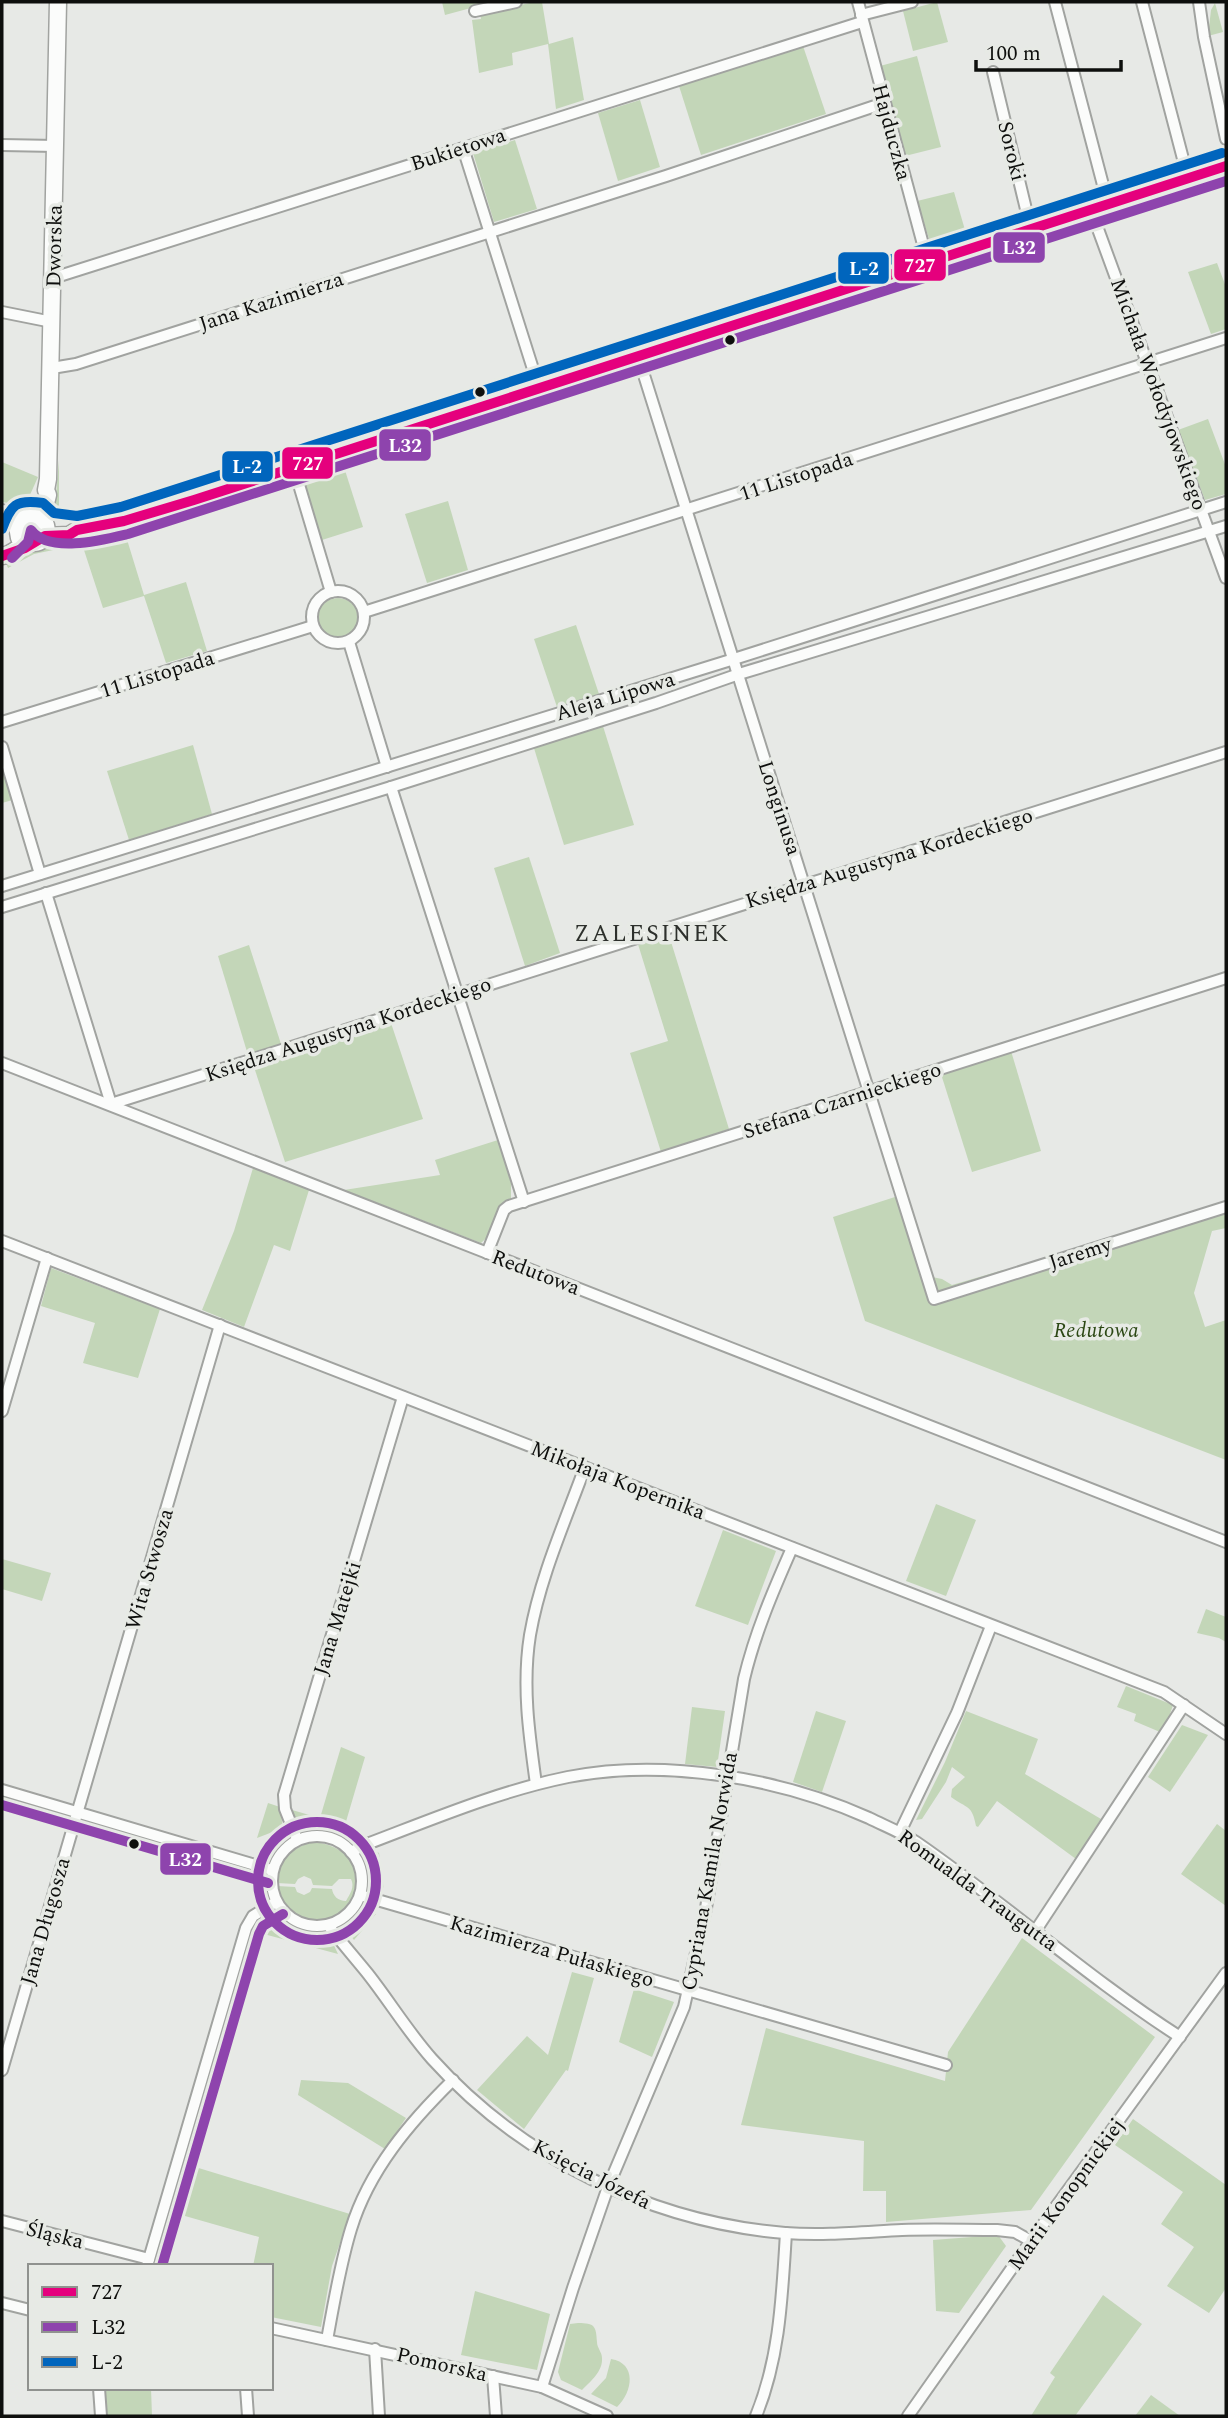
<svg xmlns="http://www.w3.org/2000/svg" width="1228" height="2418" viewBox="0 0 1228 2418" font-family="Spectral,serif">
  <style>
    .green { fill: #c3d6b8 }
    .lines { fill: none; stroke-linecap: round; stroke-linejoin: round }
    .street-casing { stroke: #a1a3a0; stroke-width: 14 }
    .secondary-casing { stroke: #a1a3a0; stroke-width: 19 }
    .street { stroke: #fbfcfb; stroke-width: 10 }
    .secondary { stroke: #fbfcfb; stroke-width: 16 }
    .bus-1-casing { stroke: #e7eae5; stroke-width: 16 }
    .bus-2-casing { stroke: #e7eae5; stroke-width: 16 }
    .bus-3-casing { stroke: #e7eae5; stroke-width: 16 }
    .bus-1 { stroke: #e5007d; stroke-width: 10 }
    .bus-2 { stroke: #8e44ad; stroke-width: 10 }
    .bus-3 { stroke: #0065bd; stroke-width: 10 }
    .bus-dot { fill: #0e0f0d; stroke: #e7eae5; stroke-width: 2.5 }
    .labels { text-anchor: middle; stroke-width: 7; stroke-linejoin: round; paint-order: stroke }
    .street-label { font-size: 21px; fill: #0e0f0d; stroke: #e7eae5 }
    .park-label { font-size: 21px; font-style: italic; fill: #2c4815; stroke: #e7eae5 }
    .quarter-label { font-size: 24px; letter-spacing: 2px; fill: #2d302c; stroke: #e7eae5 }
    .line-badge { stroke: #e7eae5; stroke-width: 2.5 }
    .badge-label { font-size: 19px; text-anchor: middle; font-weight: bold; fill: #fff }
  </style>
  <rect width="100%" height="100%" fill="#e7e9e6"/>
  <g class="green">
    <polygon points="442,2 493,2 445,15"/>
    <polygon points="535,2 542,2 549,44 573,37 584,100 556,109 548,44 512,53 513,65 479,73 472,20 481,19 480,13"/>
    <polygon points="937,2 948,42 913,51 903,11"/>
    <polygon points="1215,3 1223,32 1208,36 1211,10"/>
    <polygon points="803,46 826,114 701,155 679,86"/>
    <polygon points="917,56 941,147 905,156 880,66"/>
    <polygon points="640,100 660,167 618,181 598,113"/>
    <polygon points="515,140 537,209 494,222 473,153"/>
    <polygon points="954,192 967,237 932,248 917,201"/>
    <polygon points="1217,263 1226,287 1226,329 1211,334 1188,272"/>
    <polygon points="1208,419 1226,467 1226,494 1205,500 1178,430"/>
    <polygon points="59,460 59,513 67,520 102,512 102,514 66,521 54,518"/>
    <polygon points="2,462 38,477 25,506 2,502"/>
    <polygon points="343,464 363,527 322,540 302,477"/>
    <polygon points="448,501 468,570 427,583 405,514"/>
    <polygon points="211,502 212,506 134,531 132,526"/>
    <path d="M114 531 116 536 125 533 144 595 186 582 207 651 166 663 144 596 103 608 82 544 34 554 8 568 6 563C40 545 77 541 114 531Z"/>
    <circle cx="338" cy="618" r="20"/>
    <polygon points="576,625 599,694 557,707 534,639"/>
    <polygon points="602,723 634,825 564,845 533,745"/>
    <polygon points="193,745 212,814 129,840 107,771"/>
    <polygon points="2,754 16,799 2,803"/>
    <polygon points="529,857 560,953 525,966 494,868"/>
    <polygon points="668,932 729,1129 661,1152 630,1053 668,1041 637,941"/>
    <polygon points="249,945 281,1044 248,1055 218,956"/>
    <polygon points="390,1020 423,1119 285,1162 253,1064"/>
    <polygon points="1011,1051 1041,1151 972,1172 941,1074"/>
    <path d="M498 1140 511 1183V1199C495 1212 496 1232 481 1243L344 1190 440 1175 435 1160Z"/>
    <polygon points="253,1168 309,1190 290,1251 274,1245 244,1327 202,1310 234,1231"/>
    <polygon points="898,1196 932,1304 1226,1211 1226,1228 1212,1231 1194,1293 1205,1327 1226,1320 1226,1460 865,1321 833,1217"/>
    <polygon points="51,1268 160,1309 138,1378 83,1363 95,1323 41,1306"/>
    <polygon points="1003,1270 1004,1274 938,1293 932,1277 942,1279 952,1285"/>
    <polygon points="936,1504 976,1520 946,1596 906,1581"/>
    <polygon points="723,1530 776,1551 748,1625 695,1606"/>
    <polygon points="2,1559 51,1573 42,1601 2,1589"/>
    <polygon points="1206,1609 1226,1617 1226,1642 1219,1638 1197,1633"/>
    <polygon points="1126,1686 1173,1705 1168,1720 1160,1732 1134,1721 1136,1714 1117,1707"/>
    <polygon points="692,1707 725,1711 717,1767 685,1764"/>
    <polygon points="816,1711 846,1721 822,1792 793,1782"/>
    <path d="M966 1711 1038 1739 1025 1774 1101 1819 1076 1859 997 1801 978 1827 976 1826C972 1804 967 1809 951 1797L952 1789 965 1777 952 1767 946 1782 922 1819 916 1820 945 1762Z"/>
    <polygon points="1182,1725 1208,1735 1170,1792 1148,1777"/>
    <polygon points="341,1747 365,1757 345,1825 350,1827 343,1835 321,1828 308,1830 299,1828 292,1810 320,1818"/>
    <polygon points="268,1803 280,1807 283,1828 257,1838"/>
    <polygon points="1217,1824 1226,1831 1226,1906 1181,1874"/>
    <path d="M288 1834C287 1840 277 1855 270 1860 266 1863 263 1861 258 1860L263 1842Z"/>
    <path d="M313 1842C383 1848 360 1935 303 1918 288 1913 280 1901 277 1886L295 1887 297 1892 304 1895 310 1892 312 1888 332 1889C333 1896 338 1901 346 1901 350 1894 355 1887 351 1879H339L332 1886 313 1885 311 1879 304 1876 298 1879 295 1884 277 1883C280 1860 290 1848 313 1842Z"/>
    <path d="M374 1850 379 1853 384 1887 378 1892 369 1886C368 1875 364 1864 364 1853Z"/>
    <polygon points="362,1910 376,1914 354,1940 345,1928"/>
    <polygon points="273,1917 299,1930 330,1937 338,1954 260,1933 266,1919"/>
    <polygon points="1022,1938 1155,2037 1031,2210 886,2222 886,2191 863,2191 864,2141 741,2125 766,2028 945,2081 948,2052"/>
    <polygon points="572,1972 594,1978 568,2071 566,2070 524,2129 477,2090 527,2036 548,2055"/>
    <polygon points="634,1989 674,2002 652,2057 619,2042"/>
    <polygon points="301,2080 348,2083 406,2118 385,2149 298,2095"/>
    <polygon points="1133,2119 1226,2185 1226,2288 1209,2313 1167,2286 1194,2247 1161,2224 1183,2192 1115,2145"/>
    <polygon points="192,2166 350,2214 332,2266 321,2327 271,2317 271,2266 253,2266 259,2237 178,2214"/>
    <polygon points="998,2235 1006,2246 959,2313 936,2311 933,2240"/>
    <polygon points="475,2291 550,2314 537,2370 461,2355"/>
    <polygon points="1103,2295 1142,2324 1075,2416 1031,2416 1055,2377 1050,2373"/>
    <path d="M578 2323C595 2323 596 2326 597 2342 597 2348 602 2352 602 2358 603 2371 591 2381 582 2390L561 2380 558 2372 570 2324Z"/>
    <path d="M611 2359C637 2363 633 2392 617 2407L591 2394 606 2378Z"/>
    <polygon points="103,2388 151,2388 152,2416 105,2416"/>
    <polygon points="1151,2395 1180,2416 1135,2416"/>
  </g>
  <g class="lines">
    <defs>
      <g id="street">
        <polyline points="858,2 928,263"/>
        <polyline points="1055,2 1108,204"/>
        <polyline points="1142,2 1188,178"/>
        <polyline points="1199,2 1204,37 1226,139"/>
        <polyline points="475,11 516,2"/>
        <polyline points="861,15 912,2"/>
        <polyline points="993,72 1031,230"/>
        <polyline points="2,145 56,146"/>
        <polyline points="463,148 539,388"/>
        <polyline points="1091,210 1226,578"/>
        <polyline points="53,278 862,22"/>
        <polyline points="2,312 52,322"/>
        <polyline points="638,356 934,1299 1226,1207"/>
        <polyline points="52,368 76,364 666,176 884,103"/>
        <polyline points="294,468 331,592"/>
        <polyline points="2,510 20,519"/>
        <circle cx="338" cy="617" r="26"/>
        <polyline points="364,612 1226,338"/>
        <polyline points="349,642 387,767"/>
        <polyline points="2,722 313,626"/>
        <polyline points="2,747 40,874"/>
        <polyline points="391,787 524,1202"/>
        <polyline points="2,886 734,659 1226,502"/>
        <polyline points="46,893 111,1104 1226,752"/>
        <polyline points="2,907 391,787 656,703 739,674 1226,526"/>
        <polyline points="2,1063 1226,1542"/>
        <polyline points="2,1241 1164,1692 1226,1734"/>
        <polyline points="487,1253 504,1210 509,1206 1226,978"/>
        <polyline points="2,1411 47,1258"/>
        <path d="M536 1784C529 1734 522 1685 530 1635 540 1577 565 1522 585 1467"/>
        <polyline points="2,1790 272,1870"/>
        <polyline points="900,1832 957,1713 991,1626"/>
        <circle cx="317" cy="1881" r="45"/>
        <polyline points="297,1839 285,1809 284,1795 403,1397"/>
        <path d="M351 1852 367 1844C433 1819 499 1791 568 1777 665 1758 780 1778 869 1818 885 1826 901 1832 916 1842 1006 1904 1088 1978 1180 2037"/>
        <polyline points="360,1895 946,2065"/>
        <path d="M328 1925C341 1942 355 1958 368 1974 390 2002 408 2032 432 2059 522 2159 652 2222 785 2233 824 2236 863 2232 902 2230 934 2229 966 2230 997 2230L1015 2232 1031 2241"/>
        <polyline points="1036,1930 1184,1705"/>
        <polyline points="2,2070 220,1325"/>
        <polyline points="2,2221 149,2259"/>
        <polyline points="147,2266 246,1928 253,1916 276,1902"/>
        <polyline points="2,2303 30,2310"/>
        <polyline points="271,2328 542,2387 607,2416"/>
        <path d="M327 2340C334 2302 340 2265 351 2229 369 2170 410 2122 453 2080"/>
        <polyline points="375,2349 379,2416"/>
        <polyline points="493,2376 496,2416"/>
        <path d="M542 2387 573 2288 608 2187 684 2007 706 1908 744 1679C755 1633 773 1591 792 1548"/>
        <polyline points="99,2388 101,2416"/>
        <polyline points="246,2388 248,2416"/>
        <path d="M756 2416C780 2357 782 2296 786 2233"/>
        <polyline points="908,2416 1031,2241 1226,1973"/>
      </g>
      <g id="secondary">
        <polyline points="42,519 48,495 46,490 48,479 58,2"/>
        <polyline points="45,536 69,535 77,530 124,521 194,500 1226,166"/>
        <path d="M2 556C12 555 18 546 28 544 34 542 39 545 43 538 54 523 37 512 24 517L17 526 19 538 28 544"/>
      </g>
    </defs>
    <use href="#street" class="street-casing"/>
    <use href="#secondary" class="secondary-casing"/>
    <use href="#street" class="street"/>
    <use href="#secondary" class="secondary"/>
    <defs>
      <polyline id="bus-1" points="2,556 25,548 45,536 69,535 77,530 124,521 194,500 1226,166"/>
      <g id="bus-2">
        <path d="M12 558 28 542 31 530C49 554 103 540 128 534L1226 181"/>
        <polyline points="2,1805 268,1883"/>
        <circle cx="317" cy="1881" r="59"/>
        <polyline points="162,2266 259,1934 263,1926 283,1914"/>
      </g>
      <path id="bus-3" d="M2 529C11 505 15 499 43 503L54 513 77 516 121 507 1222 153"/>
    </defs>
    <use href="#bus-1" class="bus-1-casing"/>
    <use href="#bus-2" class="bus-2-casing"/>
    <use href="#bus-3" class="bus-3-casing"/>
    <use href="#bus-1" class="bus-1"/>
    <use href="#bus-2" class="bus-2"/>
    <use href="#bus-3" class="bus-3"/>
  </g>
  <g class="bus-dot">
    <circle cx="730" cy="340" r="6"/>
    <circle cx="480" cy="392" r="6"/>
    <circle cx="134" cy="1844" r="6"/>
  </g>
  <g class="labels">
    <g class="street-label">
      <text transform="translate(892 132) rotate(75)" y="7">Hajduczka</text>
      <text transform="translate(458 149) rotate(-18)" y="7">Bukietowa</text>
      <text transform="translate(1012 151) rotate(76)" y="7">Soroki</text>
      <text transform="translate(54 246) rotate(-89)" y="7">Dworska</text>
      <text transform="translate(271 301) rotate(-18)" y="7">Jana Kazimierza</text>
      <text transform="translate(1159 394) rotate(70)" y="7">Michała Wołodyjowskiego</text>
      <text transform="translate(796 476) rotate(-18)" y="7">11 Listopada</text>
      <text transform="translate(157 674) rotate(-17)" y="7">11 Listopada</text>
      <text transform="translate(615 696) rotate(-17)" y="7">Aleja Lipowa</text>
      <text transform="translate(780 808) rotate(72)" y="7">Longinusa</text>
      <text transform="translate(889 858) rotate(-17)" y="7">Księdza Augustyna Kordeckiego</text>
      <text transform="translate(348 1029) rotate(-18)" y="7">Księdza Augustyna Kordeckiego</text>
      <text transform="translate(842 1100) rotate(-18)" y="7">Stefana Czarnieckiego</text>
      <text transform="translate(1080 1253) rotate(-18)" y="7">Jaremy</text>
      <text transform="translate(536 1272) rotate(21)" y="7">Redutowa</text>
      <text transform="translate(618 1480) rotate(21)" y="7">Mikołaja Kopernika</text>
      <text transform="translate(149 1569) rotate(-74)" y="7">Wita Stwosza</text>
      <text transform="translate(337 1618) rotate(-73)" y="7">Jana Matejki</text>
      <text transform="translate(709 1871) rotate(-80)" y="7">Cypriana Kamila Norwida</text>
      <text transform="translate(978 1890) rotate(36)" y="7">Romualda Traugutta</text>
      <text transform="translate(45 1921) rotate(-74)" y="7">Jana Długosza</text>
      <text transform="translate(552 1951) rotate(16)" y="7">Kazimierza Pułaskiego</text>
      <text transform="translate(592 2174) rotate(27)" y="7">Księcia Józefa</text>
      <text transform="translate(1066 2194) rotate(-54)" y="7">Marii Konopnickiej</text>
      <text transform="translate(55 2235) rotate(14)" y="7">Śląska</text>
      <text transform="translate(442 2364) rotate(13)" y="7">Pomorska</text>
    </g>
    <g class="park-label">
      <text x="1096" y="1337">Redutowa</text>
    </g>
    <g class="quarter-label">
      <text x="652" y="941">ZALESINEK</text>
    </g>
  </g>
  <g class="line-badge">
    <rect x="992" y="231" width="54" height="33" rx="7" fill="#8e44ad"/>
    <rect x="893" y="248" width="54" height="34" rx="7" fill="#e5007d"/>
    <rect x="837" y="251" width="53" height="34" rx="7" fill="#0065bd"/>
    <rect x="378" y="428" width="54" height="34" rx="7" fill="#8e44ad"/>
    <rect x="281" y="446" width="53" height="34" rx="7" fill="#e5007d"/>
    <rect x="221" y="450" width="53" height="33" rx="7" fill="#0065bd"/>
    <rect x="159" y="1842" width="53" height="34" rx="7" fill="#8e44ad"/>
  </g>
  <g class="badge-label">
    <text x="1019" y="254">L32</text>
    <text x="920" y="272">727</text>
    <text x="864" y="275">L-2</text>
    <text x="405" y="452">L32</text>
    <text x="308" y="470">727</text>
    <text x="247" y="473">L-2</text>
    <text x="185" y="1866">L32</text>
  </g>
  <rect width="1228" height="2418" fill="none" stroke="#0e0f0d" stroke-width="7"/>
  <rect x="28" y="2264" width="245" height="126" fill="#e7eae5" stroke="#90928f" stroke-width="2"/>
  <rect x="42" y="2287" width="35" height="10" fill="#e5007d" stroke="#90928f" stroke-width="2"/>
  <text x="91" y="2299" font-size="21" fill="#0e0f0d">727</text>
  <rect x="42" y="2322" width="35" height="10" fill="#8e44ad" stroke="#90928f" stroke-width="2"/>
  <text x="91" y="2334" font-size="21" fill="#0e0f0d">L32</text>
  <rect x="42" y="2357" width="35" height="10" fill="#0065bd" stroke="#90928f" stroke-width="2"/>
  <text x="91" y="2369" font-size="21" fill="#0e0f0d">L-2</text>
  <path d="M976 60v10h145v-10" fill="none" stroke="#0e0f0d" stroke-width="3.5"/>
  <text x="986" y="60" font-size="21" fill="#0e0f0d" stroke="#e7eae5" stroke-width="5" paint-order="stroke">100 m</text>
</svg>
